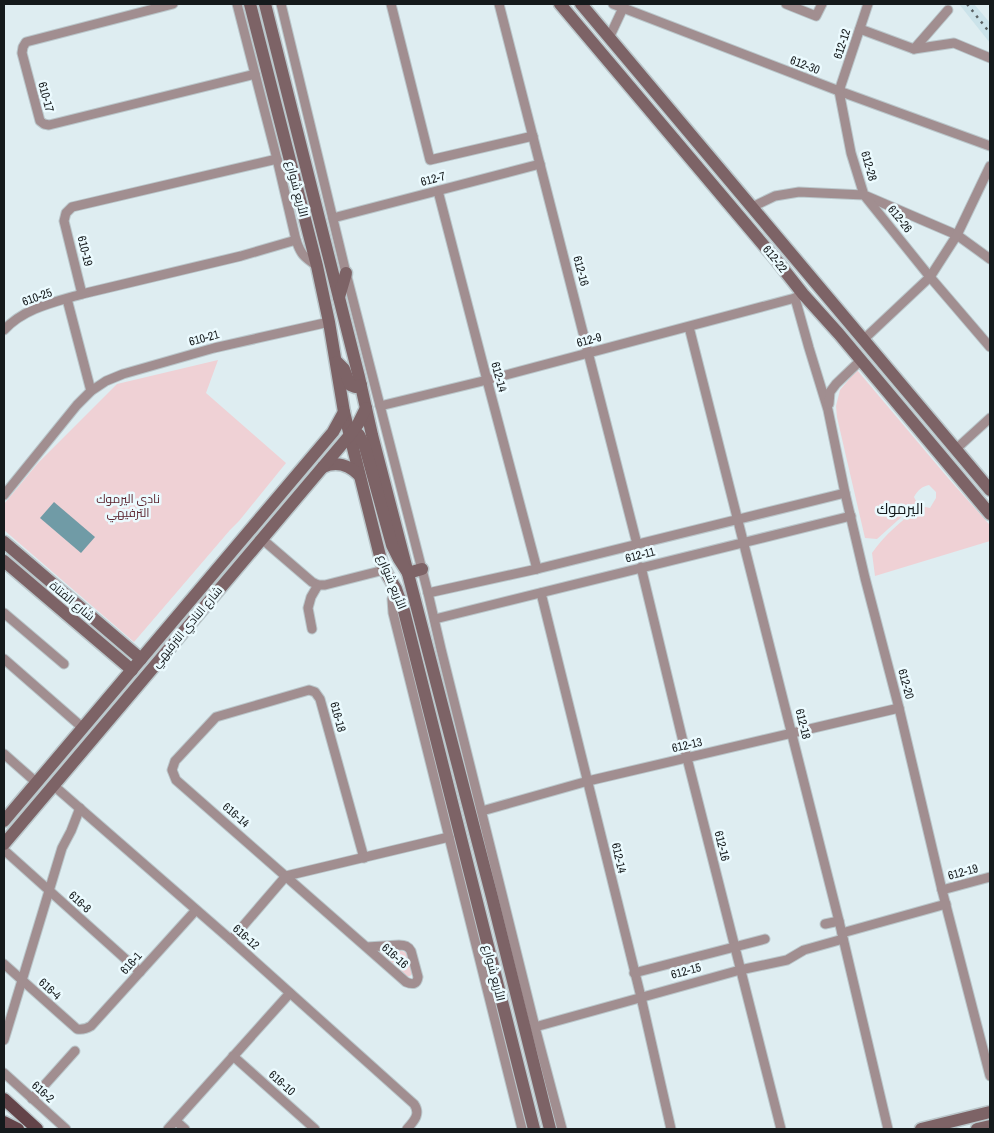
<svg xmlns="http://www.w3.org/2000/svg" width="994" height="1133" viewBox="0 0 994 1133" font-family="'Archivo Narrow',Cairo,sans-serif">
  <style>
    .built { fill: #cbe3ea }
    .green { fill: #efd1d5 }
    .water { fill: #709ba6 }
    .lines { fill: none; stroke-linecap: round; stroke-linejoin: round }
    .street-casing { stroke: #bac7cb; stroke-width: 11 }
    .secondary-casing { stroke: #bac7cb; stroke-width: 15 }
    .primary-casing { stroke: #bac7cb; stroke-width: 15 }
    .street { stroke: #a18e90; stroke-width: 9 }
    .secondary { stroke: #7d6366; stroke-width: 12 }
    .primary { stroke: #634449; stroke-width: 12 }
    .rail { stroke: #596164; stroke-width: 2.5; stroke-dasharray: 2.5 5; stroke-linecap: butt }
    .labels { text-anchor: middle; stroke-width: 5; stroke-linejoin: round; paint-order: stroke }
    .street-label { font-size: 12px; fill: #151a1c; stroke: #ebfafe }
    .park-label { font-size: 12px; fill: #5d2732; stroke: #ebfafe }
    .quarter-label { font-size: 15px; fill: #151a1c; stroke: #ebfafe }
  </style>
  <rect width="100%" height="100%" fill="#deedf1"/>
  <polygon class="built" points="959,4 974,4 990,23 990,43"/>
  <g class="green">
    <polygon points="218,360 206,393 286,463 239,521 230,530 134,642 4,530 4,504 38,463 117,384"/>
    <path d="M857 370 948 478 988 523 990 525V541L875 576 872 553C885 534 903 520 921 506L930 508 936 498V492L929 485C921 487 918 490 914 497L917 503 877 539 865 538 845 452 837 417 836 406 840 390Z"/>
    <path d="M381 950C391 950 401 947 408 955L412 974 410 976 406 977 379 952Z"/>
  </g>
  <polygon class="water" points="54,502 95,537 81,553 40,518"/>
  <g class="lines">
    <defs>
      <g id="street">
        <polyline points="173,4 26,42 23,47 22,53 40,121 44,124 49,125 255,74"/>
        <path d="M237 4 277 159 296 240C301 255 304 257 317 266"/>
        <polyline points="281,4 346,273 428,593 441,649 535,1027 562,1129"/>
        <polyline points="391,4 430,160 533,136"/>
        <polyline points="499,4 637,544"/>
        <polyline points="613,4 839,91 990,146"/>
        <polyline points="786,4 816,16 822,4"/>
        <polyline points="868,4 839,91 851,153 864,195 957,235 990,259"/>
        <polyline points="860,29 914,49 954,43 990,58"/>
        <polyline points="609,38 623,8"/>
        <polyline points="914,49 948,10"/>
        <polyline points="277,159 72,207 66,213 64,221 82,294 241,256 296,240"/>
        <polyline points="438,191 487,380 537,569"/>
        <polyline points="752,207 775,196 799,192 864,195 930,277 990,347"/>
        <polyline points="333,218 540,164"/>
        <polyline points="795,298 809,348 828,410 845,493 865,578 899,708 942,890 990,1076"/>
        <polyline points="67,299 91,391"/>
        <polyline points="689,327 839,921 888,1129"/>
        <path d="M4 330C24 308 55 302 82 294"/>
        <polyline points="863,340 930,277 957,235 990,166"/>
        <polyline points="829,404 830,392 836,384 861,360"/>
        <polyline points="380,406 487,380 795,298 798,296"/>
        <polyline points="956,449 990,418"/>
        <polyline points="4,495 77,405 91,391 106,381 123,374 214,348 329,322"/>
        <polyline points="262,539 312,582 318,585 325,585 384,570"/>
        <polyline points="641,567 687,758 781,1129"/>
        <polyline points="396,589 392,599 393,613 522,1129"/>
        <polyline points="428,593 537,569 845,493"/>
        <polyline points="541,593 641,997 671,1129"/>
        <polyline points="4,613 64,664"/>
        <polyline points="435,619 851,516"/>
        <polyline points="312,629 308,608 311,597 318,585"/>
        <polyline points="4,659 83,728"/>
        <polyline points="4,754 37,783"/>
        <path d="M53 785 231 940 414 1104C421 1114 414 1121 407 1129"/>
        <polyline points="482,811 588,781 899,708"/>
        <polyline points="4,850 140,972"/>
        <path d="M364 858 320 699 315 692 309 690 216 717 175 761 172 770 176 780 406 982C413 985 417 984 418 977L411 951C408 946 405 945 399 945L367 947"/>
        <polyline points="942,890 990,877"/>
        <polyline points="825,924 839,921"/>
        <polyline points="842,933 946,904"/>
        <polyline points="231,940 286,876 449,837"/>
        <path d="M4 964 77 1029C83 1030 86 1029 91 1026L196 910"/>
        <polyline points="634,973 765,939"/>
        <polyline points="535,1027 740,970 787,960 804,950 843,939"/>
        <polyline points="4,1040 62,848 71,831 80,808"/>
        <polyline points="233,1056 315,1129"/>
        <polyline points="4,1073 66,1129"/>
        <polyline points="32,1099 75,1051"/>
        <polyline points="176,1121 185,1129"/>
        <polyline points="168,1129 290,993"/>
      </g>
      <g id="secondary">
        <polyline points="250,4 317,266 329,322 344,412 382,564 388,576 396,589 404,611 534,1129"/>
        <polyline points="265,4 359,377 372,435 492,897 550,1129"/>
        <polyline points="560,4 777,261 803,294 839,334 990,514"/>
        <polyline points="581,4 990,490"/>
        <polyline points="339,297 346,273"/>
        <polyline points="337,362 344,369 350,385 355,387 361,385"/>
        <polyline points="348,426 359,435 365,447 392,545 399,559 408,573 422,569"/>
        <path d="M323 467C336 461 349 465 359 475"/>
        <polyline points="4,542 141,659"/>
        <polyline points="4,561 132,670"/>
        <polyline points="4,821 333,432 344,412"/>
        <polyline points="4,844 349,436 358,424 366,408"/>
        <polyline points="921,1129 990,1112"/>
        <polyline points="977,1129 990,1126"/>
      </g>
      <g id="primary">
        <polyline points="4,1099 37,1129"/>
        <polyline points="4,1122 18,1129"/>
      </g>
    </defs>
    <use href="#street" class="street-casing"/>
    <use href="#secondary" class="secondary-casing"/>
    <use href="#primary" class="primary-casing"/>
    <use href="#street" class="street"/>
    <use href="#secondary" class="secondary"/>
    <use href="#primary" class="primary"/>
    <polyline class="rail" points="967,4 990,33"/>
  </g>
  <g class="labels">
    <g class="street-label">
      <text transform="translate(842 44) rotate(-72)" y="4">612-12</text>
      <text transform="translate(805 65) rotate(21)" y="4">612-30</text>
      <text transform="translate(46 97) rotate(75)" y="4">610-17</text>
      <text transform="translate(869 166) rotate(74)" y="4">612-28</text>
      <text transform="translate(433 179) rotate(-15)" y="4">612-7</text>
      <text transform="translate(297 189) rotate(76)" y="4">الأربع شوارع</text>
      <text transform="translate(900 219) rotate(51)" y="4">612-26</text>
      <text transform="translate(85 251) rotate(76)" y="4">610-19</text>
      <text transform="translate(775 259) rotate(51)" y="4">612-22</text>
      <text transform="translate(581 271) rotate(75)" y="4">612-16</text>
      <text transform="translate(37 297) rotate(-20)" y="4">610-25</text>
      <text transform="translate(204 338) rotate(-15)" y="4">610-21</text>
      <text transform="translate(589 340) rotate(-15)" y="4">612-9</text>
      <text transform="translate(499 377) rotate(75)" y="4">612-14</text>
      <text transform="translate(640 555) rotate(-14)" y="4">612-11</text>
      <text transform="translate(392 582) rotate(68)" y="4">الأربع شوارع</text>
      <text transform="translate(72 601) rotate(40)" y="4">شارع الفتاة</text>
      <text transform="translate(187 627) rotate(-50)" y="4">شارع النادي الترفيهي</text>
      <text transform="translate(906 684) rotate(75)" y="4">612-20</text>
      <text transform="translate(338 717) rotate(75)" y="4">616-18</text>
      <text transform="translate(803 724) rotate(76)" y="4">612-18</text>
      <text transform="translate(687 745) rotate(-13)" y="4">612-13</text>
      <text transform="translate(236 815) rotate(41)" y="4">616-14</text>
      <text transform="translate(722 846) rotate(76)" y="4">612-16</text>
      <text transform="translate(619 858) rotate(77)" y="4">612-14</text>
      <text transform="translate(963 872) rotate(-15)" y="4">612-19</text>
      <text transform="translate(80 902) rotate(42)" y="4">616-8</text>
      <text transform="translate(246 937) rotate(42)" y="4">616-12</text>
      <text transform="translate(395 956) rotate(42)" y="4">616-16</text>
      <text transform="translate(131 963) rotate(-48)" y="4">616-1</text>
      <text transform="translate(686 971) rotate(-15)" y="4">612-15</text>
      <text transform="translate(494 973) rotate(76)" y="4">الأربع شوارع</text>
      <text transform="translate(50 989) rotate(42)" y="4">616-4</text>
      <text transform="translate(282 1083) rotate(42)" y="4">616-10</text>
      <text transform="translate(43 1092) rotate(42)" y="4">616-2</text>
    </g>
    <g class="park-label">
      <text x="128" y="503">نادي اليرموك<tspan x="128" dy="14">الترفيهي</tspan></text>
    </g>
    <g class="quarter-label">
      <text x="900" y="514">اليرموك</text>
    </g>
  </g>
  <rect width="994" height="1133" fill="none" stroke="#151a1c" stroke-width="10"/>
</svg>
